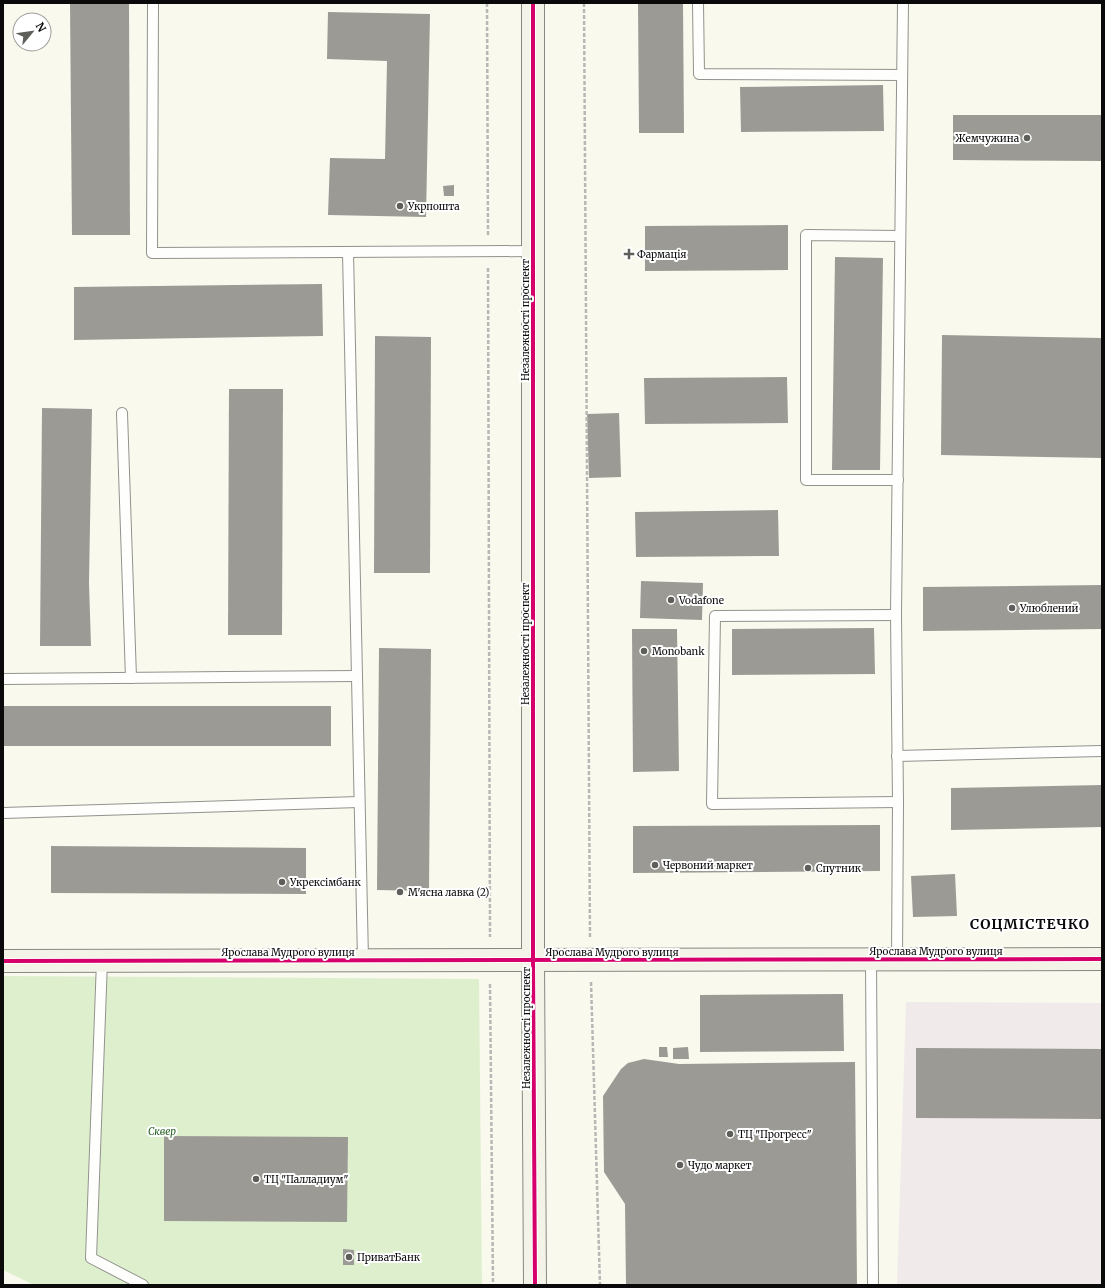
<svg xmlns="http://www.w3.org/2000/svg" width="1105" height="1288" viewBox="0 0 1105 1288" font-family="Merriweather,serif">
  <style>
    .industrial { fill: #f1eaeb }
    .green { fill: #deefce }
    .building { fill: #9c9a94 }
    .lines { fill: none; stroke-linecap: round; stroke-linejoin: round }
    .lane-casing { stroke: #92928d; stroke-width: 12 }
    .secondary-casing { stroke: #888883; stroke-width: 24 }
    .path { stroke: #b7b7b5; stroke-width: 2.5; stroke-dasharray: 4 2; stroke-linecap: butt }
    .lane { stroke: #fefefc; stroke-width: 10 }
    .secondary { stroke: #f3f4e7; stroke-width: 22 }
    .cycleway-casing { stroke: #fff; stroke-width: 6 }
    .cycleway { stroke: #d6006c; stroke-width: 4 }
    .poi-dot { fill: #5e5e5a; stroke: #fff; stroke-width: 1.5 }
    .labels { text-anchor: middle; stroke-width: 4; stroke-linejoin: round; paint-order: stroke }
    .poi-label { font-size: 10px; fill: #0a0a0a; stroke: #fff; text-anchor: start }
    .street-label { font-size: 10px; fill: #0a0a0a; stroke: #fff }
    .park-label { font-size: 10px; font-style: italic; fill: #225f1e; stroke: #fff }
    .district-label { font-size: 14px; font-weight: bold; letter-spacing: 1px; fill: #0a0a0a; stroke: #fff }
  </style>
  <rect width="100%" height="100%" fill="#f9f9ee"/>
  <polygon class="industrial" points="906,1002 1102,1003 1102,1285 897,1285"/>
  <polygon class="green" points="3,976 479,979 482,1285 34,1285 3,1270"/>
  <g class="building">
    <polygon points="70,3 129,3 130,235 72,235"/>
    <polygon points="638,3 683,3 684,133 639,133"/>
    <polygon points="328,12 430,14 426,217 328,215 330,158 385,159 387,61 327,59"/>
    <polygon points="883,85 884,131 741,132 740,87"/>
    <polygon points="953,115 1102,115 1102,161 953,160"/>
    <polygon points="454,185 454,196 444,196 443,186"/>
    <polygon points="788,225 788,270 645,271 645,226"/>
    <polygon points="835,257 883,258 880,470 832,470"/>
    <polygon points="322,284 323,336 74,340 74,287"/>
    <polygon points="942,335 1102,338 1102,458 941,455"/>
    <polygon points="375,336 431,337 430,573 374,573"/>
    <polygon points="787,377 788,423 645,424 644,378"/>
    <polygon points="229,389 283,389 282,635 228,635"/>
    <polygon points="42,408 92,409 89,583 91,646 40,646"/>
    <polygon points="619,413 621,477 589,478 587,414"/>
    <polygon points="778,510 779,556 636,557 635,512"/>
    <polygon points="641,581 703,583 702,620 640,618"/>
    <polygon points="1102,585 1102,629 923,631 923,587"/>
    <polygon points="874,628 875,674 732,675 732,629"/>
    <polygon points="632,629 677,629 679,771 633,772"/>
    <polygon points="379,648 431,649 429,891 377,890"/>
    <rect x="3" y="706" width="328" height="40"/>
    <polygon points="1102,785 1102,827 951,830 951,788"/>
    <polygon points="880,825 880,871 633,873 633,826"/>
    <polygon points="51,846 306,848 306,894 51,893"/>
    <polygon points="955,874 957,916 913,917 911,876"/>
    <polygon points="843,994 844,1051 700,1052 700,995"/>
    <polygon points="659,1047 667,1047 668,1057 659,1057"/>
    <polygon points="688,1047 689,1059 673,1059 673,1048"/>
    <polygon points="916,1048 1102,1049 1102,1119 916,1118"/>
    <polygon points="644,1059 679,1064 855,1062 857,1285 626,1285 625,1204 604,1172 603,1096 621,1069 628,1063"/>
    <polygon points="164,1136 348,1137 347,1222 164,1221"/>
    <polygon points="343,1249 354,1250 354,1265 343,1265"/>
  </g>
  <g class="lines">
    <defs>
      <g id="lane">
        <polyline points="153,3 152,253 533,251"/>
        <polyline points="698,3 699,74 902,75"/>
        <polyline points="348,252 363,960"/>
        <polyline points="122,413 131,678"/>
        <polyline points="898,480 806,480 806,235 900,236"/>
        <polyline points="896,615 715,616 712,804 898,802"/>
        <polyline points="3,679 357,676"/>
        <polyline points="897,756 1102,751"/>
        <polyline points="3,813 359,802"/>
        <polyline points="871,959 873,1285"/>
        <polyline points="897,959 898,802 896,615 903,3"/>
        <polyline points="102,961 91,1258 143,1285"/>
      </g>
      <g id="secondary">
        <polyline points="533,3 533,960 535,1285"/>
        <polyline points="3,961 1102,959"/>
      </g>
    </defs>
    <use href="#lane" class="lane-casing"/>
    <use href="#secondary" class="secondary-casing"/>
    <g class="path">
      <polyline points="487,3 488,235"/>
      <polyline points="584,3 590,937"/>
      <polyline points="488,268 490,937"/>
      <polyline points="591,982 600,1285"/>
      <polyline points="490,984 493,1285"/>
    </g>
    <use href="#lane" class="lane"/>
    <use href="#secondary" class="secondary"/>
    <defs>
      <g id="cycleway">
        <polyline points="533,3 533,960 535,1285"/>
        <polyline points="3,961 1102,959"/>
      </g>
    </defs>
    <use href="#cycleway" class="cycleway-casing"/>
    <use href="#cycleway" class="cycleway"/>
  </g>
  <g class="poi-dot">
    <circle cx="1027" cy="138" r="4"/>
    <circle cx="400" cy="206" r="4"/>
    <path d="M627 248h4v4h4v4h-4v4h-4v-4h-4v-4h4z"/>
    <circle cx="671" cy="600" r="4"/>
    <circle cx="1012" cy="608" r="4"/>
    <circle cx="644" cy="651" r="4"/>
    <circle cx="655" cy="865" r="4"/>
    <circle cx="808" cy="868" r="4"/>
    <circle cx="282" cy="882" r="4"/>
    <circle cx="400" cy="892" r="4"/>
    <circle cx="730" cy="1134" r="4"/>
    <circle cx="680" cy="1165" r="4"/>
    <circle cx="256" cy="1179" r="4"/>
    <circle cx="349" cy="1257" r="4"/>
  </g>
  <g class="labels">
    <g class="poi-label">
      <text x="1019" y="142" text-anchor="end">Жемчужина</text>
      <text x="408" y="210">Укрпошта</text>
      <text x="637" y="258">Фармація</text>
      <text x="679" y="604">Vodafone</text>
      <text x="1020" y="612">Улюблений</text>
      <text x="652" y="655">Monobank</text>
      <text x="663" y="869">Червоний маркет</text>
      <text x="816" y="872">Спутник</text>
      <text x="290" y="886">Укрексімбанк</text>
      <text x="408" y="896">М'ясна лавка (2)</text>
      <text x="738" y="1138">ТЦ "Прогресс"</text>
      <text x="688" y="1169">Чудо маркет</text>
      <text x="264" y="1183">ТЦ "Палладиум"</text>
      <text x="357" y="1261">ПриватБанк</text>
    </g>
    <g class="street-label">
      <text transform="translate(525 320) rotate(-90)" y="4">Незалежності проспект</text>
      <text transform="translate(525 644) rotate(-90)" y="4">Незалежності проспект</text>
      <text x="936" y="955">Ярослава Мудрого вулиця</text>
      <text x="288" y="956">Ярослава Мудрого вулиця</text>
      <text x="612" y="956">Ярослава Мудрого вулиця</text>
      <text transform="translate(526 1028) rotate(-90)" y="4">Незалежності проспект</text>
    </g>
    <g class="park-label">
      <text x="162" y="1135">Сквер</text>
    </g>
    <g class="district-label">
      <text x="1030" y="929">СОЦМІСТЕЧКО</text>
    </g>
  </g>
  <rect width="1105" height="1288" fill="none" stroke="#0a0a0a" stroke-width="8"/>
  <g transform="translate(32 32) rotate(61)"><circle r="19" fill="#ffffff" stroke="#9d9d9d"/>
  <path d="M0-3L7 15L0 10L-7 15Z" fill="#5e5e5a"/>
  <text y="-6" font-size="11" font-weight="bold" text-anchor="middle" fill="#0a0a0a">N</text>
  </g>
</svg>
